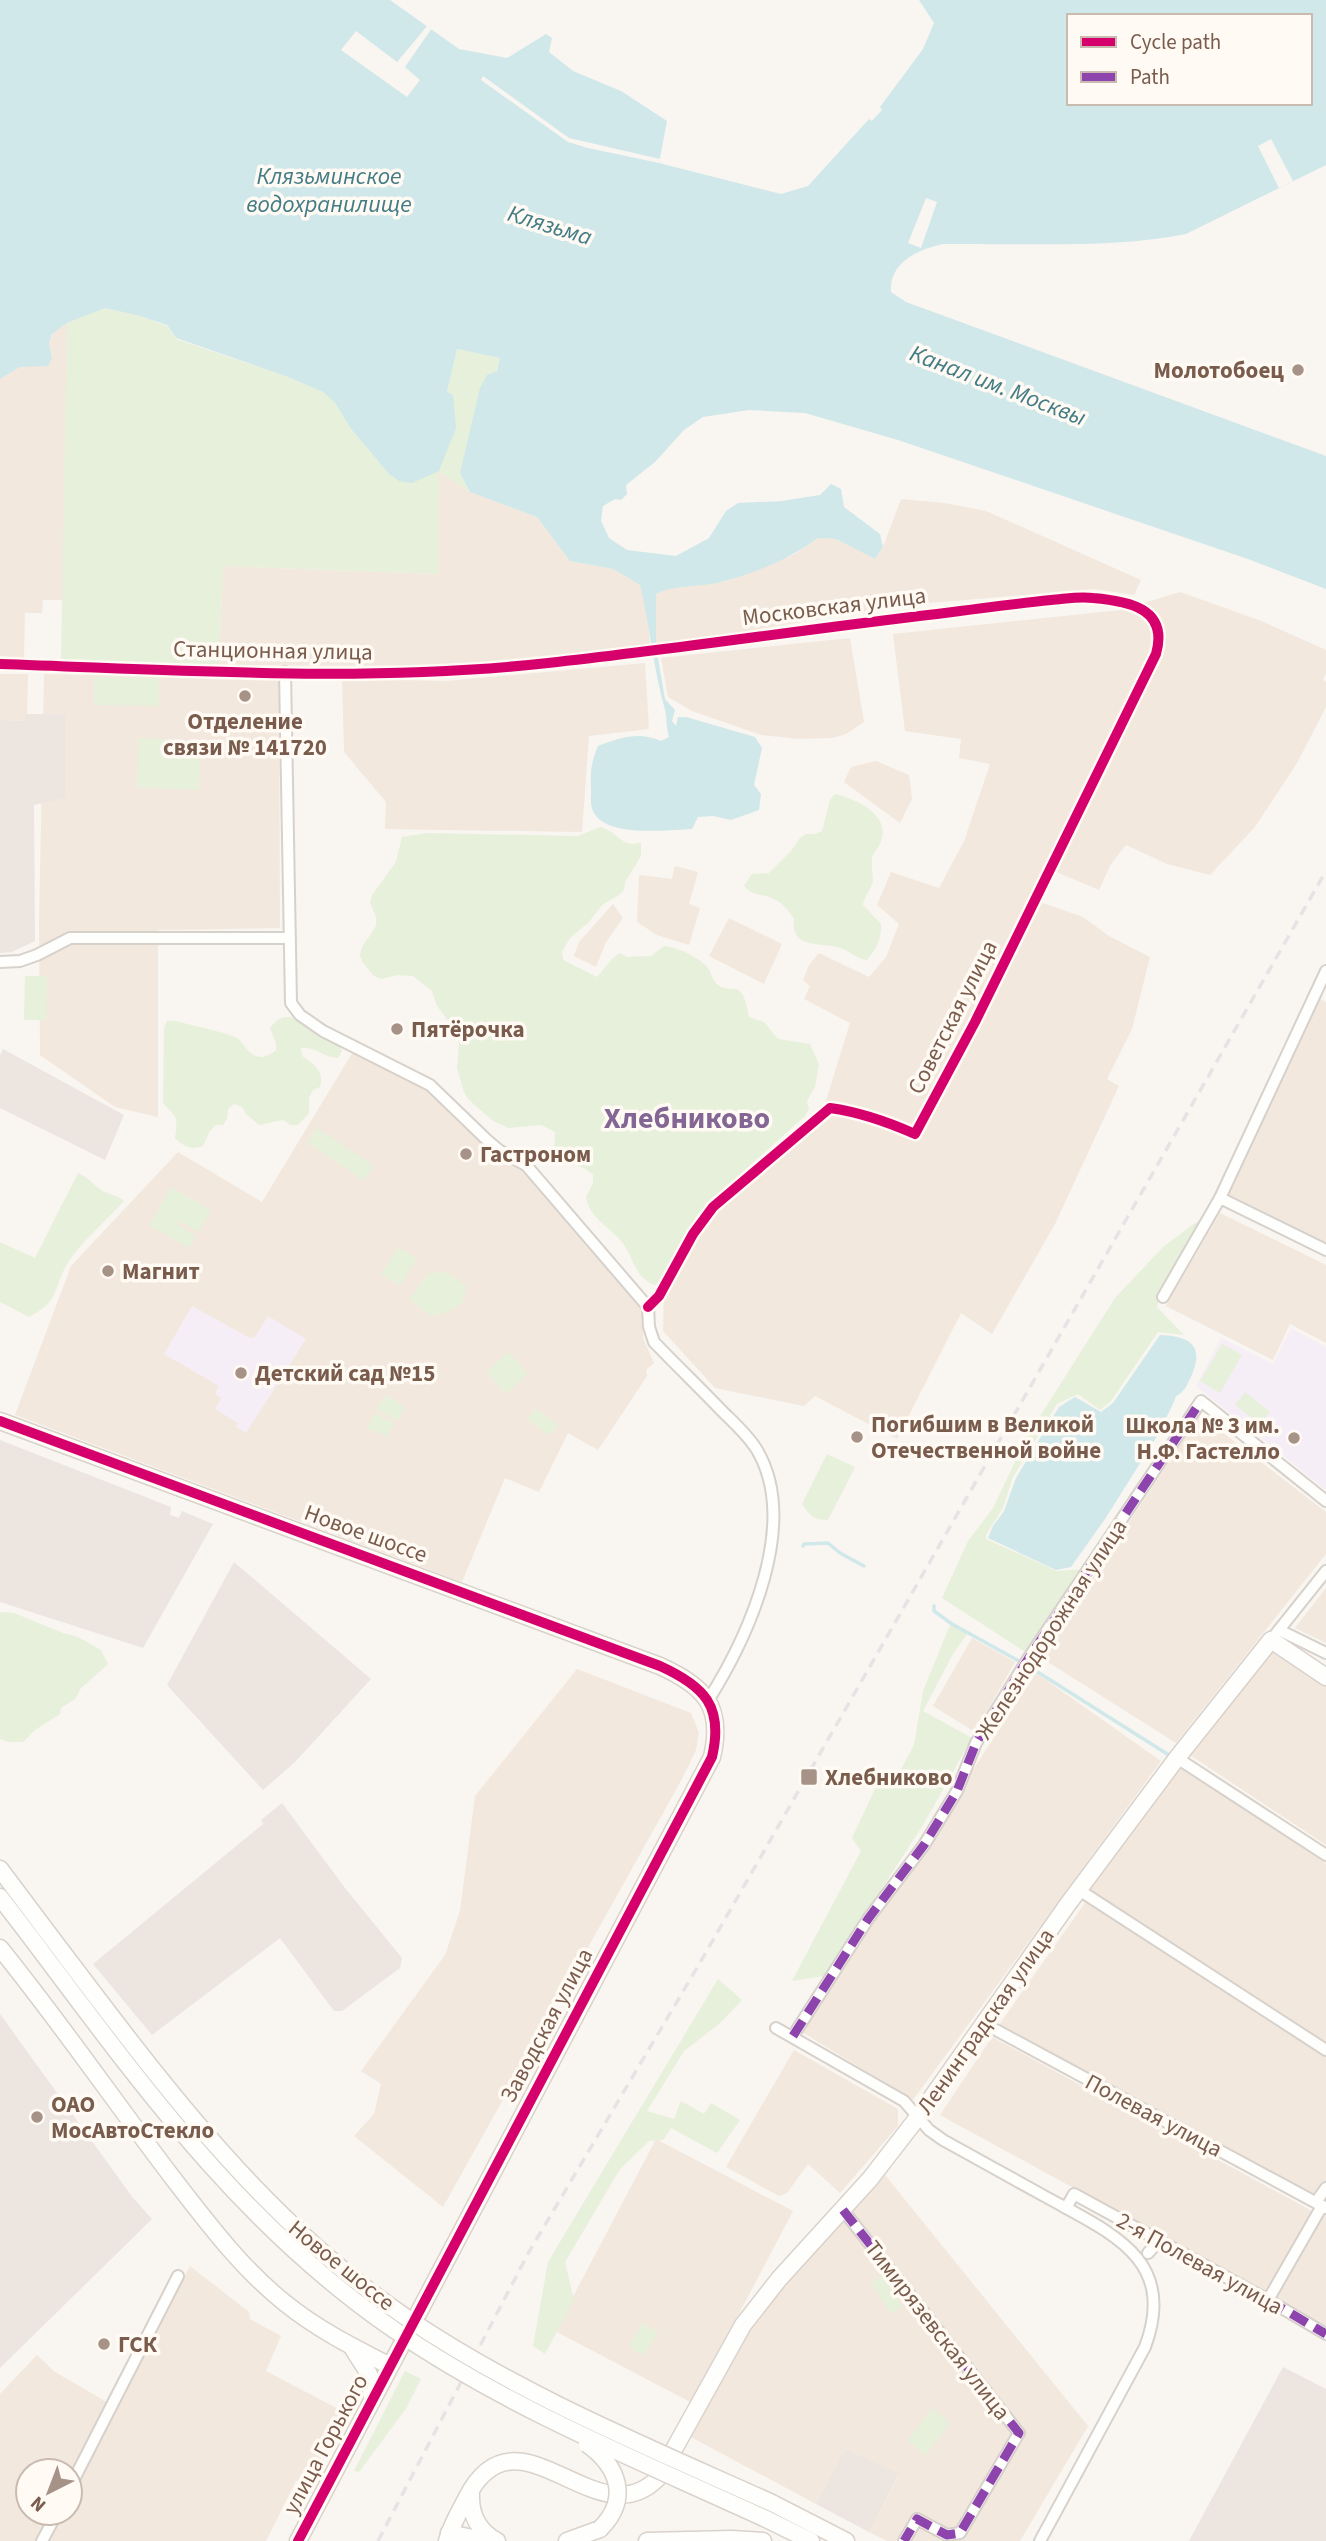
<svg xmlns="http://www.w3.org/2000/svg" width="1326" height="2541" viewBox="0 0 1326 2541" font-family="'Source Sans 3',sans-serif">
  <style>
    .residential { fill: #f2e8de; fill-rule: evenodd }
    .industrial { fill: #ede5e0 }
    .education { fill: #f6eef6 }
    .green { fill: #e7f0db }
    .water { fill: #d0e8ea; fill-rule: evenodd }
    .pier { fill: #f9f5f0 }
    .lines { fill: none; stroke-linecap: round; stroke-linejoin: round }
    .stream { stroke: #d0e8ea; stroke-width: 3.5 }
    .street-casing { stroke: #d7d1cb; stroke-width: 14 }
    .secondary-casing { stroke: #d9d2cb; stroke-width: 19 }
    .street { stroke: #fefefd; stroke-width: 10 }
    .secondary { stroke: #fefefd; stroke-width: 16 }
    .rail { stroke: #e6e3e7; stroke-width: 3.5; stroke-dasharray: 10 7; stroke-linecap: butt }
    .secondary-bridge-casing { stroke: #d9d2cb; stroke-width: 19; stroke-linecap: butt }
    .secondary-bridge { stroke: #fefefd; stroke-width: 16 }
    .quiet { stroke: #8e44ad; stroke-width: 9; stroke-dasharray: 18 9; stroke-linecap: butt }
    .cycleway-casing { stroke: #fffaf3; stroke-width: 15 }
    .cycleway { stroke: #d6006c; stroke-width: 10 }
    .poi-dot { fill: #a69286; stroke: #fffaf3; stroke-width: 2.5 }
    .labels { text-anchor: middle; stroke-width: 7; stroke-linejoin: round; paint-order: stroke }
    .poi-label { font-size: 23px; font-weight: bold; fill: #7a5c4d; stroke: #fffaf3; text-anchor: start }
    .street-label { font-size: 23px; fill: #7a5c4d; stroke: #fffaf3 }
    .water-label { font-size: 24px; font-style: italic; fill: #437c86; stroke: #fffaf3 }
    .district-label { font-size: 30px; font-weight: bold; fill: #846695; stroke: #fffaf3 }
  </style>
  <rect width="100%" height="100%" fill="#f9f5f0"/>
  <g class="residential">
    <polygon points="67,323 63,600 43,600 42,613 25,613 24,658 0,656 0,379 20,367 52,358 49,344 53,333"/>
    <polygon points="439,471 470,492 537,517 570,561 613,569 640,585 648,617 650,646 457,666 219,665 223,566 438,574"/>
    <polygon points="901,499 944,503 986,511 1141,580 1134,595 1095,589 906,605 656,646 656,594 670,587 724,582 795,554 818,538 836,539 875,559 883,547"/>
    <polygon points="1180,592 1259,620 1326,650 1326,673 1323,680 1326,682 1326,707 1297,763 1255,827 1210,875 1167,864 1126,845 1111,864 1099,890 1054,871 1040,902 1083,917 1109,936 1150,957 1132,1029 1107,1079 1119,1086 1055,1224 992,1334 961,1313 897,1439 815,1396 804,1406 715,1388 663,1331 664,1292 697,1237 719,1207 820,1120 850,1023 804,999 810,986 803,980 809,965 819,953 869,977 886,957 899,924 877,905 891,872 939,888 964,841 990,764 959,758 961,739 905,731 893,634 1121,610"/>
    <polygon points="850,638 864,722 846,734 832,738 798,739 761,735 692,711 668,697 661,658"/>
    <polygon points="645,663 649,729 589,736 582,832 385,829 386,802 344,752 342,679 446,681"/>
    <polygon points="0,674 28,674 27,721 0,720"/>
    <polygon points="44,674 279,679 280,928 158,930 158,1117 115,1107 40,1055 39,924"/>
    <polygon points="876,761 909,775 912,799 900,823 844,782 851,767"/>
    <polygon points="675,866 698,872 689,904 700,908 689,945 657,935 637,922 639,875 672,879"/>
    <polygon points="613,904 623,918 606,942 596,967 574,956 579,942"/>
    <polygon points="729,918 782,944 764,984 709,956"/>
    <polygon points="1318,998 1326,1002 1326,1246 1225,1196"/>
    <polygon points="354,1050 429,1090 498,1157 530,1172 643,1307 643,1338 654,1363 646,1370 647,1376 598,1450 568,1433 539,1492 505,1478 462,1582 15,1415 71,1266 178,1152 262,1202"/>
    <polygon points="1220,1213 1326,1265 1326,1343 1290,1324 1273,1360 1166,1306"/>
    <polygon points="1200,1415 1326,1512 1326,1554 1176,1743 1040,1657"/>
    <polygon points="1326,1588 1326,1643 1295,1628"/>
    <polygon points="972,1638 1015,1662 975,1732 933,1706"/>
    <polygon points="1272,1649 1326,1686 1326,1845 1190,1755"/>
    <polygon points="577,1669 691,1713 699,1733 696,1750 682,1779 443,2207 354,2136 374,2114 381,2084 361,2071 445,1955 460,1911 475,1796"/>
    <polygon points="1036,1673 1161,1761 913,2100 802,2032"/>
    <polygon points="1180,1765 1326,1863 1326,2046 1089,1889"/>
    <polygon points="1087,1900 1326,2054 1326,2181 1316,2196 999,2025"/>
    <polygon points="992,2037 1314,2212 1264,2296 1198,2256 940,2115"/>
    <polygon points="794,2050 898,2109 898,2126 840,2193 808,2164 787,2193 779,2196 726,2167"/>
    <polygon points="656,2139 793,2211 692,2403 555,2331"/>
    <polygon points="885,2175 1088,2426 1020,2541 887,2541 869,2532 899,2475 845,2449 816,2504 687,2435 739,2346 785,2282 850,2215"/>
    <polygon points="1321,2213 1326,2216 1326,2331 1271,2299"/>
    <path d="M190 2266 249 2312 250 2319 281 2336 266 2371 344 2412 308 2485 296 2481 266 2541H0V2394L37 2355 55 2372 117 2408ZM28 2471H70V2513H28Z"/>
  </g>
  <g class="industrial">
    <polygon points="26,714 65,714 65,798 34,805 35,941 12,952 0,953 0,720 26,721"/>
    <polygon points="3,1049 124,1115 105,1160 0,1108 0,1055"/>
    <polygon points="0,1440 171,1507 170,1515 179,1518 182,1511 213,1524 143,1648 0,1602"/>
    <polygon points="234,1562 371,1679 295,1762 263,1790 167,1685"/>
    <polygon points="282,1803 345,1888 402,1958 400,1968 342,2011 334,2011 280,1938 152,2035 93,1964 263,1824 261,1820"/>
    <polygon points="0,2014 133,2198 152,2219 0,2368"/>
    <polygon points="1283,2367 1326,2389 1326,2541 1189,2541"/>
    <polygon points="845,2449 899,2474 869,2532 816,2504"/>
  </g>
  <g class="education">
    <polygon points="192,1306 250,1338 255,1337 268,1316 306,1339 246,1433 236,1427 238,1423 215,1409 221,1398 215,1394 219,1386 164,1354"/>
    <polygon points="1291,1328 1326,1347 1326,1490 1196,1386 1221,1338 1273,1364"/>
  </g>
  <g class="green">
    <polygon points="105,308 140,316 167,326 176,339 288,377 323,392 335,403 351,429 389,474 447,392 457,349 501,358 460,472 470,492 439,472 438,574 223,566 219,665 61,659 67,323"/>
    <polygon points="94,677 159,678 159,706 94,705"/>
    <polygon points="139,738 201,741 199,790 137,787"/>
    <path d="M835 794C856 799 893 815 880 844 878 849 873 852 872 858 871 865 873 873 873 880 872 889 864 896 863 905L881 924C882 939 876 949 867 960 856 959 848 949 837 947 819 943 790 948 794 919 789 911 784 904 774 899 763 893 753 897 744 886L752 874 769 873 791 851 800 838 806 834H815L822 831 830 800Z"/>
    <path d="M600 827C617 830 622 850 641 842V856L625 882 624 890 618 896 603 904 589 922 570 938 562 952 563 960 597 977 613 958 620 953 627 957 651 956 664 946C677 947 699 957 708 968 711 972 712 978 715 982 730 999 742 972 749 1017L764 1022 778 1039 810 1044 819 1064 815 1087 807 1101 809 1109 805 1116 717 1195 693 1222 661 1283 654 1285C633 1276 634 1256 621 1241 608 1226 589 1217 586 1197L593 1183V1175C574 1155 551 1177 555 1132L541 1125 509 1128 493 1121 468 1099 464 1092 457 1068 459 1043 453 1027 437 1006 432 991 413 976 397 975 382 979 374 976 363 963 360 955 362 947 376 926V917L370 902 372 895 396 862 402 837 427 833 578 836Z"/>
    <polygon points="25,976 47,976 46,1020 24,1020"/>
    <path d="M284 1017H291L318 1035 339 1044 342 1051 338 1058C324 1058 315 1046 301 1048L302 1056C314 1064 325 1071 320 1087L313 1090 309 1098V1113L298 1125H290L283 1120 259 1125 246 1114 242 1107 234 1104 228 1109 227 1119 223 1125H216L210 1131 203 1146C191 1150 184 1147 175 1138 176 1131 178 1121 174 1115 170 1110 166 1108 163 1102L164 1028 167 1021H175C195 1026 216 1030 235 1037 244 1041 246 1053 256 1056 263 1059 270 1055 276 1050V1043L270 1028 277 1020Z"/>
    <polygon points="317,1128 374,1166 364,1181 307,1142"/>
    <path d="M78 1173C87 1177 90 1181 97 1187 104 1194 116 1194 124 1201 107 1220 82 1241 69 1261 52 1287 62 1300 29 1317L0 1302V1242L35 1258Z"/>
    <polygon points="171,1187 211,1210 198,1232 180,1221 178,1225 196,1236 189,1248 149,1225"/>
    <polygon points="1207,1214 1160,1294 1157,1307 1184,1335 1158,1332 1111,1401 1100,1410 1078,1394 1057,1404 1013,1477 1003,1508 986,1535 986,1539 1057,1571 1084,1569 1027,1653 942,1598 968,1541 993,1508 1017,1458 1042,1413 1115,1298 1163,1247"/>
    <polygon points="398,1247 417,1258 400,1286 381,1274"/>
    <polygon points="445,1271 466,1286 463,1302 449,1312 430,1316 409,1299 428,1274"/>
    <polygon points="1222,1344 1242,1355 1220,1393 1200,1381"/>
    <polygon points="508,1352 528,1374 506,1394 486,1372"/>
    <polygon points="1245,1392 1270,1412 1260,1424 1235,1405"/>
    <polygon points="386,1395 405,1407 397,1421 377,1409"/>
    <polygon points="535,1408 558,1425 550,1436 527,1419"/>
    <polygon points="375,1413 394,1424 387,1437 366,1428"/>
    <path d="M827 1454 855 1467 828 1520C814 1520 810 1516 802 1504Z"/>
    <polygon points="0,1612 14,1613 63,1633 78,1637 101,1650 108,1664 81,1688 75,1699 61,1708 60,1714 35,1730 23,1742 9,1742 0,1739"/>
    <polygon points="951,1623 968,1633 953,1654 923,1711 972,1738 923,1825 825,1976 792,1981 861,1851 852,1838 882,1774 895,1781 914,1745 923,1691"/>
    <polygon points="718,1979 742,2000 719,2024 684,2051 647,2111 674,2119 681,2101 704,2114 711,2103 740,2120 717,2153 671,2128 663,2140 649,2141 620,2169 565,2262 574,2300 545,2354 533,2346 548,2262"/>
    <polygon points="882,2276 902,2306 891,2314 871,2283"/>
    <polygon points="642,2323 658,2332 644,2356 629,2347"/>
    <polygon points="405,2371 421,2379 407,2407 359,2472 354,2471"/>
    <polygon points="933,2408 951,2423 925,2455 907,2440"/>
  </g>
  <g class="water">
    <path d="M0 0H390L459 49 507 58 546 34 552 38 549 52 573 71 621 91 667 121 659 163 781 194 808 186 869 119 872 121 882 110 880 107 923 49 934 23 919 0H1326V165L1186 234C1112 249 1019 243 943 244 919 249 889 262 891 292L906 302 1326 456V589L1248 559 898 440 805 413 749 410 703 417 684 430 655 462 626 485 627 494 621 500 615 499 603 506 601 521 609 538 627 550 676 556 709 538 726 511 738 503 782 501 820 495 831 484 841 489 844 507 880 534 883 547 875 559 836 539 818 538C791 558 758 572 725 581 702 588 679 583 656 594V646L665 699 675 710 672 721 676 726 678 717H686L755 737 762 748 754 785 761 794 759 810 731 820 713 816 698 817 692 829C666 830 605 838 593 811 590 805 591 796 591 789 590 773 591 762 598 746 619 738 639 731 661 741L669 737C666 727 667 718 665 710 653 668 650 626 640 585L613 569 570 561 537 517 470 492 460 473 480 388 487 375 497 371 500 358 457 349 447 392 453 395 456 428 439 471 412 483 399 481 389 474 351 429 335 403 323 392 288 377 176 338 167 325 140 316 105 308 67 323 52 334 49 344 52 358 48 366 20 367 0 379ZM1069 16H1310V103H1069Z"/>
    <path d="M1160 1335C1193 1336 1205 1348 1190 1379 1186 1387 1184 1392 1176 1396 1172 1408 1165 1418 1161 1430L1105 1519 1071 1567 1056 1570 988 1538 993 1526 1004 1511 1016 1478 1059 1407 1075 1397 1101 1412 1113 1403Z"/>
  </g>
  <g class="pier">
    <polygon points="428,25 432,28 405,67 420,80 407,97 341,50 356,31 397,62"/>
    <polygon points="483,76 569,138 660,159 659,163 588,148 568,142 481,80"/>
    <polygon points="1271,139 1293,181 1279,188 1258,146"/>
    <polygon points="926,198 937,202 921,248 908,243"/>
  </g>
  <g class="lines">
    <g class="stream">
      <polyline points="803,1546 804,1544 828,1543 840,1553 864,1566"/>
      <polyline points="934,1606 934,1611 952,1624 1019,1661"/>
      <polyline points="1036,1671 1172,1757"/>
    </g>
    <defs>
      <g id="street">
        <path d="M0 664C182 670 367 683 548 663 678 649 807 629 937 614 975 609 1013 604 1051 600 1065 599 1079 596 1093 598 1128 601 1169 608 1156 654L975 1022 915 1134C888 1122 859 1112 830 1108L713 1207 693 1234 659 1296 648 1307"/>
        <path d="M285 672 291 1003 300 1015 323 1031 430 1085 487 1140 500 1151 526 1165 648 1307 649 1327 654 1342C676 1365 699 1387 721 1410 733 1422 748 1435 757 1450 800 1523 749 1635 709 1699"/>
        <polyline points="0,962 20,961 37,955 70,938 288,938"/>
        <polyline points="1220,1198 1326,1250"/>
        <polyline points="1163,1297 1220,1198 1326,971"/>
        <polyline points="1279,1630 1326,1653"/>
        <polyline points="1271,1640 1326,1571"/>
        <polyline points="1177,1758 1326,1855"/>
        <polyline points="1079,1890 1326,2050"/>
        <polyline points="983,2023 1326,2208"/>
        <path d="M776 2028 904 2101 929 2130 943 2140C977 2159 1012 2178 1046 2197 1111 2233 1178 2259 1145 2347L1040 2541"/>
        <polyline points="793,2036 868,1919 924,1845 957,1791 976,1743 1028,1659 1201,1401 1326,1501"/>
        <polyline points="1316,2202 1326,2188"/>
        <polyline points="1066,2208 1074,2194 1268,2300 1326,2334"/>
        <polyline points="843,2210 1019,2433 960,2533 947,2535 917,2519 904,2541"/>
        <polyline points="1148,2253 1160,2240"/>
        <polyline points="1268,2300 1322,2206"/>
        <polyline points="70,2487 178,2276"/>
        <polyline points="42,2541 57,2513"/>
      </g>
      <g id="secondary">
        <path d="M0 1421 660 1666C704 1686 724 1706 712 1757L298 2541"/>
        <polyline points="0,1869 45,1929"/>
        <polyline points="0,1897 32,1939"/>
        <path d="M0 1948C60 2022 114 2101 172 2177 206 2221 241 2268 285 2303 317 2329 353 2347 390 2366"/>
        <polyline points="353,2349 369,2374 372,2398"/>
        <path d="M471 2493C470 2514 478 2531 497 2541"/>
        <polyline points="772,2503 846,2541"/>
        <polyline points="764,2518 811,2541"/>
        <polyline points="449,2533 487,2541"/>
        <path d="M447 2541C451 2525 460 2511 467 2497 518 2399 597 2541 658 2478L743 2325 779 2279 870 2179 918 2117 1068 1904 1177 1758 1271 1640 1326 1677"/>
        <polyline points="567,2541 600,2529"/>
        <polyline points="647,2541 732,2539 763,2541"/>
      </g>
    </defs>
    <use href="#street" class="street-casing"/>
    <use href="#secondary" class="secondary-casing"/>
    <use href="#street" class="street"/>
    <use href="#secondary" class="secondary"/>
    <polyline class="rail" points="378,2541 529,2252 701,1961 1326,871"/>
    <defs>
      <g id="secondary-bridge">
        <path d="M45 1929C152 2070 255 2214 404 2316 518 2394 646 2446 772 2503"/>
        <path d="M32 1939C141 2084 241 2224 393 2329 508 2408 638 2460 764 2518"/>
        <path d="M587 2444C619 2467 630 2499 600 2529"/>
      </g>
    </defs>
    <use href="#secondary-bridge" class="secondary-bridge-casing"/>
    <use href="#secondary-bridge" class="secondary-bridge"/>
    <g class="quiet">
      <polyline points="793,2036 868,1919 924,1845 957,1791 976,1743 1028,1659 1201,1401"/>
      <polyline points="843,2210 1019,2433 960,2533 947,2535 917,2519 904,2541"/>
      <polyline points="1268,2300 1326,2334"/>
    </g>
    <defs>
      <g id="cycleway">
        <path d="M0 664C182 670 367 683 548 663 678 649 807 629 937 614 975 609 1013 604 1051 600 1065 599 1079 596 1093 598 1128 601 1169 608 1156 654L975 1022 915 1134C888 1122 859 1112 830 1108L713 1207 693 1234 659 1296 648 1307"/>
        <path d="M0 1421 660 1666C704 1686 724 1706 712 1757L298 2541"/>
      </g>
    </defs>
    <use href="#cycleway" class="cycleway-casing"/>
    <use href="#cycleway" class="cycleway"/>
  </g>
  <g class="poi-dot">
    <circle cx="1298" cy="370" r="7"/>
    <circle cx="245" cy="696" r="7"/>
    <circle cx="397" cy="1029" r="7"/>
    <circle cx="466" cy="1154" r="7"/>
    <circle cx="108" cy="1271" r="7"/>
    <circle cx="241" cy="1373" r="7"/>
    <circle cx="857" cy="1437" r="7"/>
    <circle cx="1294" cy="1438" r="7"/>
    <rect x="800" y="1768" width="18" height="18" rx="3.5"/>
    <circle cx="37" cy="2117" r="7"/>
    <circle cx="104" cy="2344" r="7"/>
  </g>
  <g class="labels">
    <g class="poi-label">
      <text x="1284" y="378" text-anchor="end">Молотобоец</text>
      <text x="245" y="729" text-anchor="middle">Отделение<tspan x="245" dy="26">связи № 141720</tspan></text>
      <text x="411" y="1037">Пятёрочка</text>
      <text x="480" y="1162">Гастроном</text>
      <text x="122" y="1279">Магнит</text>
      <text x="255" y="1381">Детский сад №15</text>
      <text x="871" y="1432">Погибшим в Великой<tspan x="871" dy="26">Отечественной войне</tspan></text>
      <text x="1280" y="1433" text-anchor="end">Школа № 3 им.<tspan x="1280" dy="26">Н.Ф. Гастелло</tspan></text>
      <text x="825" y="1785">Хлебниково</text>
      <text x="51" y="2112">ОАО<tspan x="51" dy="26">МосАвтоСтекло</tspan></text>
      <text x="118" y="2352">ГСК</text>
    </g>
    <g class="street-label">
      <text transform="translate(834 606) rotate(-7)" y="8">Московская улица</text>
      <text transform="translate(273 650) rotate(1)" y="8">Станционная улица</text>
      <text transform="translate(952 1017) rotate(-63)" y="8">Советская улица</text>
      <text transform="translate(366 1533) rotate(20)" y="8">Новое шоссе</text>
      <text transform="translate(1051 1629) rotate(-57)" y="8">Железнодорожная улица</text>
      <text transform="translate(985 2021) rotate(-55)" y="8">Ленинградская улица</text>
      <text transform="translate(546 2025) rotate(-62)" y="8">Заводская улица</text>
      <text transform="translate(1154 2115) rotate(28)" y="8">Полевая улица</text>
      <text transform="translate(1200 2263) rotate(29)" y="8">2-я Полевая улица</text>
      <text transform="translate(342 2265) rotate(39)" y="8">Новое шоссе</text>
      <text transform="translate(938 2330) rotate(52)" y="8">Тимирязевская улица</text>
      <text transform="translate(325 2444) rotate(-62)" y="8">улица Горького</text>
    </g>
    <g class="water-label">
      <text x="329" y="184">Клязьминское<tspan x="329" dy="28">водохранилище</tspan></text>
      <text transform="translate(550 225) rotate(17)" y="8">Клязьма</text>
      <text transform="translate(998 385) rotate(21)" y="8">Канал им. Москвы</text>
    </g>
    <g class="district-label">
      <text x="687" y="1128">Хлебниково</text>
    </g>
  </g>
  <rect x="1067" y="14" width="245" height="91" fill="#fffaf3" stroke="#cabbb1" stroke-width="2"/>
  <rect x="1081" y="37" width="35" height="10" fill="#d6006c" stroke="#cabbb1" stroke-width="2"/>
  <text x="1130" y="49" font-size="21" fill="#7a5c4d">Cycle path</text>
  <rect x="1081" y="72" width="35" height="10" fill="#8e44ad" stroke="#cabbb1" stroke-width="2"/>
  <text x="1130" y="84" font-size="21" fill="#7a5c4d">Path</text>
  <g transform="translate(49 2492) rotate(222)"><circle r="33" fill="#fffaf3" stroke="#cabbb1" stroke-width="2"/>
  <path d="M0-5L12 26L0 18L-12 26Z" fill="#a69286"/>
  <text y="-10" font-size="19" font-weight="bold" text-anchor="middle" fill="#7a5c4d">N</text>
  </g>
</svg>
